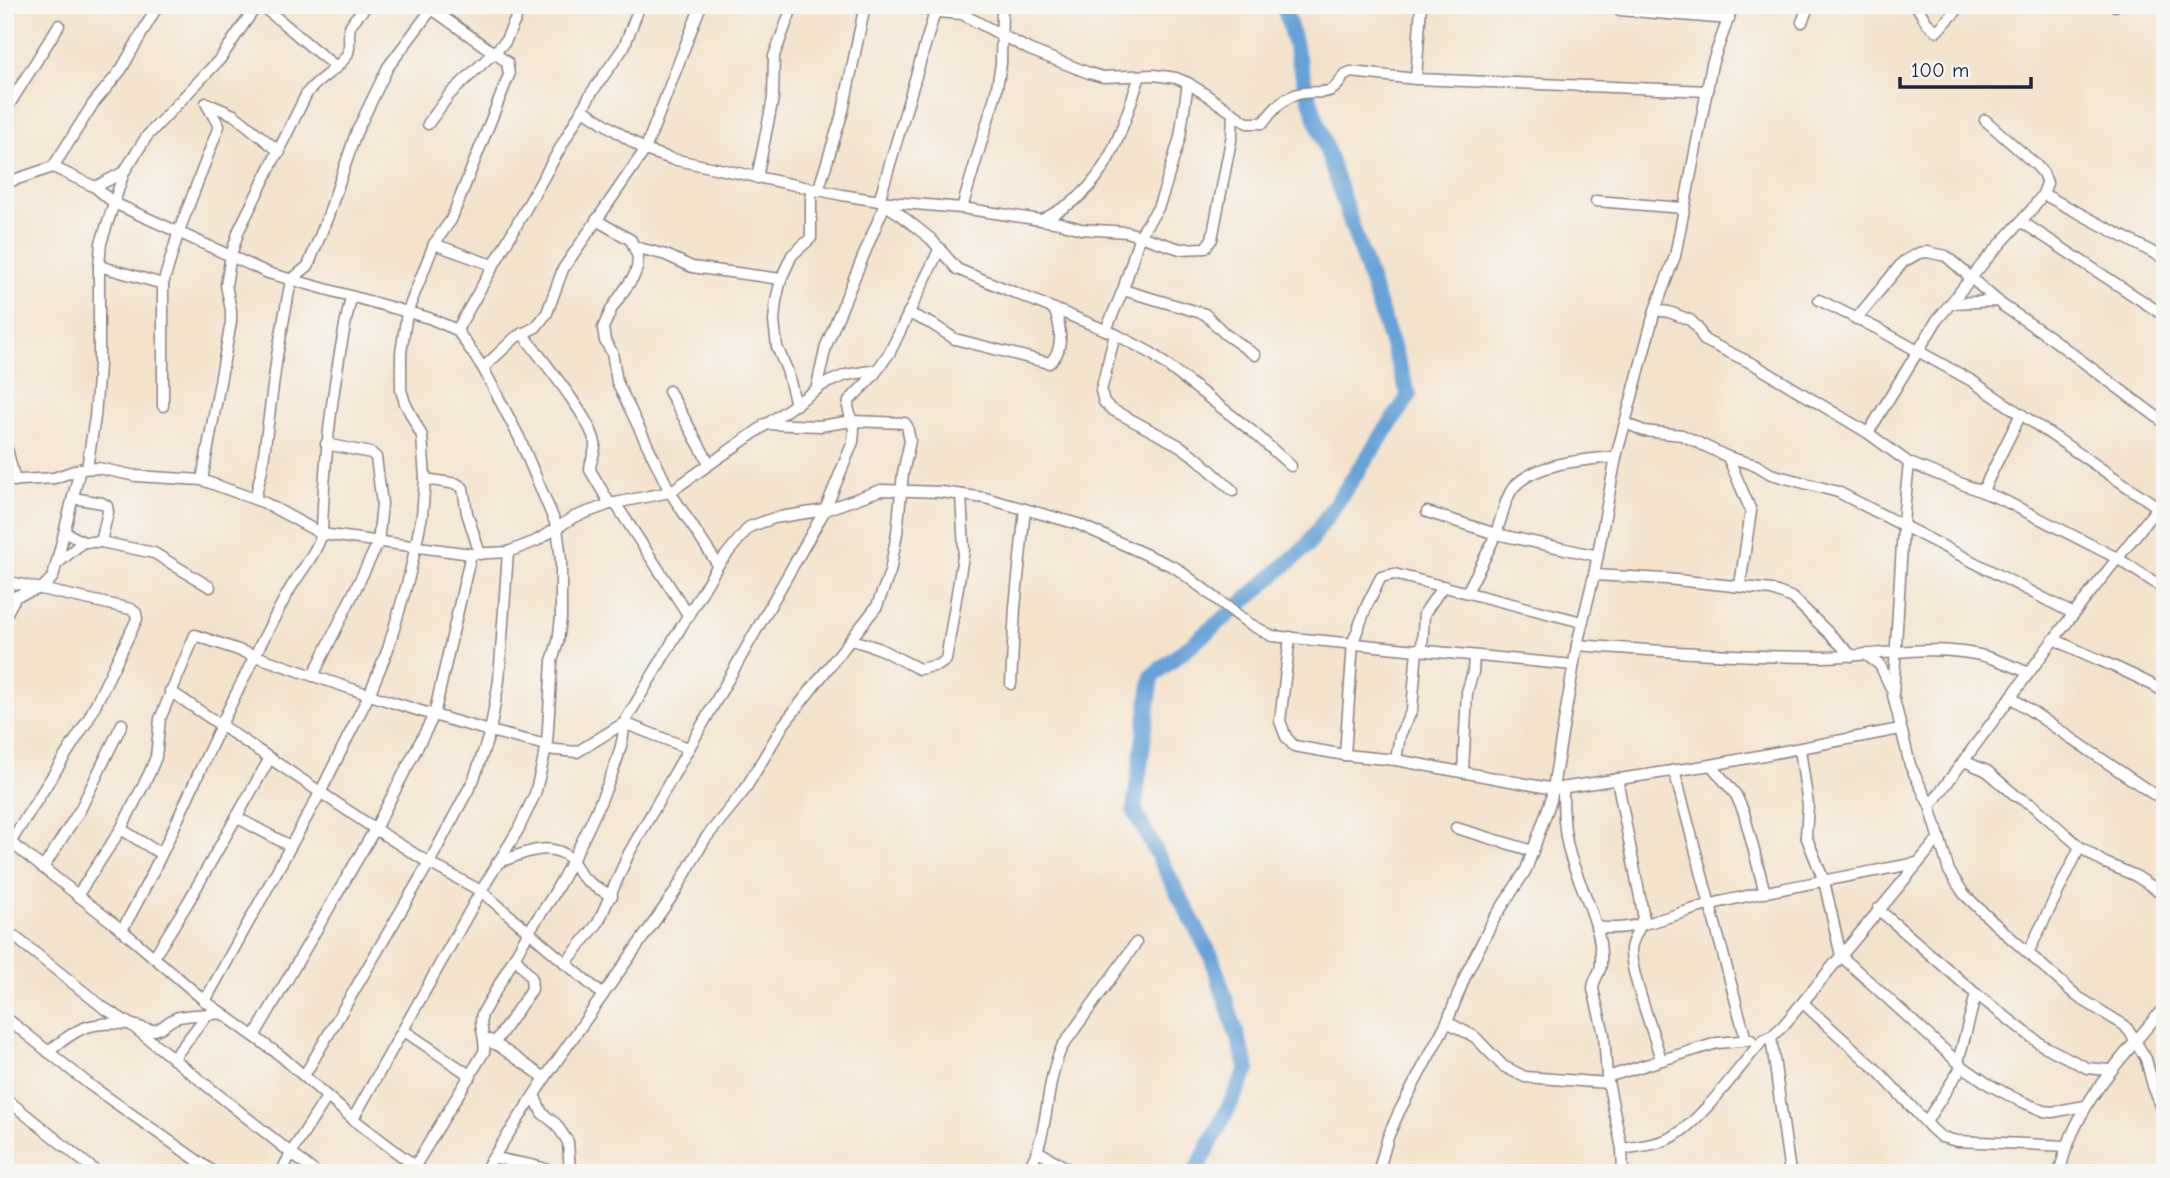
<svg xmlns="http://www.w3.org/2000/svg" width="2170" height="1178" viewBox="0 0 2170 1178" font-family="'Comic Neue',sans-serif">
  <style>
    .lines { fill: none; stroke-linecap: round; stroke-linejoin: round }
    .river { stroke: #66a2d7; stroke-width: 16 }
    .minor-casing { stroke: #8b8284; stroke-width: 13 }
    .minor { stroke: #fff; stroke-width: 10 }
  </style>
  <rect width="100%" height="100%" fill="#f6f6f2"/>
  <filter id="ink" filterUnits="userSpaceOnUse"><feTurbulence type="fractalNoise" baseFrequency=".0143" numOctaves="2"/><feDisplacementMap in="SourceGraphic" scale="14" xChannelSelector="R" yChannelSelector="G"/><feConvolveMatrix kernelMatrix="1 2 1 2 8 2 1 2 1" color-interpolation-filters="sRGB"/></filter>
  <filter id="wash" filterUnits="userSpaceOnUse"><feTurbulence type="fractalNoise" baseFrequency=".00686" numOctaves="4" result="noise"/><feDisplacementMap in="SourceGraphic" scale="28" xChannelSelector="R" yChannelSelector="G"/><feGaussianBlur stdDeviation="1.57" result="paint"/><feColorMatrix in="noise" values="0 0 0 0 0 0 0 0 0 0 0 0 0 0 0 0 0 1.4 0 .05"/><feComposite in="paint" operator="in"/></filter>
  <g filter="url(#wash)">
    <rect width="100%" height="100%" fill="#f4e3cc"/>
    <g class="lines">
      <polyline class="river" points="1195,1173 1248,1069 1212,958 1134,810 1152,676 1233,611 1307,546 1409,396 1307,91 1284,5"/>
    </g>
  </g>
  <g filter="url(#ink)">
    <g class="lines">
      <defs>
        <g id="minor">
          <path d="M259 5C287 23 309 48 337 67"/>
          <path d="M906 5 937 12 962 14 1030 50 1089 73 1103 77 1154 75 1176 78 1188 83 1205 94 1247 123H1263C1271 113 1280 101 1292 96 1316 86 1330 103 1344 75L1351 72 1416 79 1708 91"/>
          <polyline points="937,5 879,201 898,213 931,239 957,269 1115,334 1151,353 1253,432 1291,466"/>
          <polyline points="1916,5 1927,23 1937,31 1962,5"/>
          <polyline points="2115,6 2115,5"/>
          <polyline points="1620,10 1729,19"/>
          <polyline points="1802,22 1809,5"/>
          <polyline points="1416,79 1421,5"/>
          <polyline points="582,109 645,150 672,159 842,195 879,201 962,208 1060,223 1081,229 1127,232 1180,249 1205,248 1212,239 1232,135 1233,114"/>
          <polyline points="5,111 59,25"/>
          <polyline points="428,124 449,95 505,42 522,5"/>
          <polyline points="53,167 93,104 121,70 158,5"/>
          <polyline points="757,178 773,98 774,56 793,5"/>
          <polyline points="5,183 53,167 95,187 114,203 268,273 429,318 457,330 483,368 519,437 557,527 561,560 561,618 558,642 552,661 547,745 535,794 518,830 481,891 353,1119"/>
          <polyline points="95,187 124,172"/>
          <polyline points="818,191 843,111 865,5"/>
          <polyline points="2043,194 2165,259"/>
          <polyline points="1596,201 1683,208"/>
          <polyline points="962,208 996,93 1001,64 1002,5"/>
          <polyline points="596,220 631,240 638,257 637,268 634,276 612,308 603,328 605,341 612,352 617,382 670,492 718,565"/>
          <path d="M1042 220C1054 213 1068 206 1079 197 1114 166 1125 118 1140 76"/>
          <polyline points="2022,222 2165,316"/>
          <polyline points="434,244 492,265"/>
          <polyline points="635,247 666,255 692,267 781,279"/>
          <polyline points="99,266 163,284"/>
          <polyline points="1123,290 1205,314 1225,334 1255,355"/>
          <polyline points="1819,300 1878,329 1972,381 2165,512"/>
          <polyline points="1953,303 1998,301"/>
          <polyline points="1655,310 1669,312 1690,320 1697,327 1704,340 1755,365 1868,433 1909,463 2003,500 2117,558 2165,589"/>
          <path d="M908 313 932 324 955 339 1049 363C1065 351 1061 325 1054 309"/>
          <polyline points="1856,319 1903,262 1919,253 1927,252 1946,256 2002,305 2051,338 2165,423"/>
          <polyline points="457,330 592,92 624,47 640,5"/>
          <polyline points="1106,330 1123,290 1140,235 1158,208 1164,191 1180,137 1188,83"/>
          <path d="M522 333C539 356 591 418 595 443 596 453 590 460 590 470L610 504"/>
          <polyline points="1115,334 1101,391 1104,402 1111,409 1180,446 1198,459 1233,491"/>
          <polyline points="483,368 516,337 536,327 547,313 563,269 645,150 701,5"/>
          <polyline points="816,390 826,346 885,204"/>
          <polyline points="669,391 709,463"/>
          <polyline points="796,405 787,370 777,347 774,321 776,301 781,279 792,255 811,238 811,189"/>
          <polyline points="163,406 163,284 179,231 219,126 206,103 234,115 280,152"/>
          <polyline points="1626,423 1644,431 1682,435 1728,457 1756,465 1771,474 1838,492 2074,614"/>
          <polyline points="1868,433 1937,320 1985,261 2032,209 2043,194 2047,183 2043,173 2036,165 1985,120"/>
          <polyline points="5,441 15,481"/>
          <polyline points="1728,457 1751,511 1740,585"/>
          <polyline points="1909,463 1904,511 1893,695 1910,765 1930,806 1949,871 1964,894 1994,923 2078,997 2124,1025 2130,1032 2146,1059 2153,1086 2165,1116"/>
          <polyline points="87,468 95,417 99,365 99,266 101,243 124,172 147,136 220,59 257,5"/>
          <polyline points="425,479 457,484 463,488 467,513 480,554"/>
          <path d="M202 480 231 322V310L226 285 231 255 239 230 307 93C318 78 337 71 347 55 352 46 347 36 350 27 353 19 362 12 367 5"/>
          <polyline points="5,481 54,478 80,469 98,468 136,476 202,480 265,503 322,534 471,554 508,552 536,541 574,517 610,504 670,492 824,384 846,375 877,370"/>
          <polyline points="1983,490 2021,414"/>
          <polyline points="73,498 102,503 107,506 108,512 101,542"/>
          <polyline points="255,499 262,469 277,356 291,280 308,266 328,216 356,133 388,67 434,6"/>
          <polyline points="615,503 689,616"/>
          <polyline points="1427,512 1496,534 1598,556"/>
          <polyline points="65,532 83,542 101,542 154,553 210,587"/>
          <polyline points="58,563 83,542"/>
          <polyline points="1594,575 1666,579 1772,590 1793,598 1852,656"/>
          <polyline points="5,581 131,609 136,613 137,619 88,720 11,841"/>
          <path d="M1467 592C1477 573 1488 553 1496 533 1502 519 1504 500 1513 488 1535 462 1585 460 1616 457"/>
          <polyline points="5,616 16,596 42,588 53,577 80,469"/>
          <polyline points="1290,637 1280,721 1286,737 1294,746 1345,755 1396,760 1554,789 1711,765 1900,729"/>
          <path d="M2054 639C2091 658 2130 671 2165 692"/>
          <polyline points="852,640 878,648 919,669 939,665 946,660 964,550 961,495"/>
          <path d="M1577 645C1658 651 1739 657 1821 657 1873 657 1928 643 1980 655 1997 659 2013 666 2029 673"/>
          <polyline points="1422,649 1424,614 1443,586"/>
          <polyline points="1865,654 1880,665 1891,688"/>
          <polyline points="313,676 378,543 382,504 376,457 371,453 326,444"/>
          <polyline points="1011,684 1015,607 1025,509"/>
          <polyline points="170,691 375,829 429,863 481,891 603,995"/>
          <polyline points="2012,698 2165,802"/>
          <polyline points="546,749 577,752 624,723 688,748"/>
          <polyline points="1800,749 1808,805 1806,836 1824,881 1841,956 1962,1066 1988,1084 2018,1100 2044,1111 2052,1112 2085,1106"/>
          <polyline points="1345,755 1353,642 1367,605 1381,577 1394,574 1582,622"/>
          <polyline points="1396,760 1400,735 1412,710 1417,649"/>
          <polyline points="1964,761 1987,771 2016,796 2034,806 2080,847 2103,862 2136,876 2165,895"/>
          <polyline points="1711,765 1736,795 1744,813 1765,893"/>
          <polyline points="1674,770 1746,1040"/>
          <polyline points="1463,772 1467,692 1473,672 1474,656"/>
          <path d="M1617 779 1643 913C1643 927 1632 937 1631 949 1630 973 1654 1033 1661 1060"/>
          <path d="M1563 788C1563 814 1564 840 1573 864 1584 895 1603 929 1601 964 1601 973 1593 979 1593 989L1604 1034 1607 1077 1622 1149 1623 1173"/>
          <polyline points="1930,806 2054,639 2165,498"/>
          <polyline points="236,817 290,846"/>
          <polyline points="1456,828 1533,851"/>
          <polyline points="121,829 161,854"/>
          <polyline points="5,838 122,930 205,1001 281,1056 353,1119 424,1173"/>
          <path d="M497 863C520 855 549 839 571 859 575 863 577 869 580 874 588 884 601 890 612 896"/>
          <polyline points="43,868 80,810 122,724"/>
          <path d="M77 896 121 829 149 774 156 757 160 719 195 635C311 675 427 718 547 745"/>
          <polyline points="1878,909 1976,994 2042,1045 2087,1068 2109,1070"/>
          <path d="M1596 927C1635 933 1675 913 1712 904 1780 888 1849 876 1917 863"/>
          <polyline points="5,929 104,1008 130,1024 316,1173"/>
          <path d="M122 930C168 850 201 762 243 680 258 649 273 619 290 589 301 571 315 555 322 534 324 451 333 378 351 297"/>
          <polyline points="2028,953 2080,847"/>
          <polyline points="154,957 187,904 270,758"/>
          <polyline points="565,964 598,923 629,853 825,510 853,442 854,430 848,407 849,401 873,376 890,352 940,248"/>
          <polyline points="205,1001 320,793 369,695 388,649 409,577 422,516 425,479 422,436 405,403 401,390 401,353 407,313 434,244 451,220 509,75 507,62 426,5"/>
          <polyline points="1803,1003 1878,1071 1932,1129 1941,1137 1957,1141 2067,1146"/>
          <polyline points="5,1017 90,1085 215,1173"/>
          <polyline points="1447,1022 1475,1037 1503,1066 1525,1077 1608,1083"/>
          <polyline points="403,1030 471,1076"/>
          <polyline points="255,1035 375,829 434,715 471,554"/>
          <polyline points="1771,1037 1790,1173"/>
          <polyline points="490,1040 545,1078"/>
          <polyline points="494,1044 532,989 531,977 515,957"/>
          <path d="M48 1052C78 1028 88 1021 128 1024 137 1025 146 1031 155 1030 165 1028 170 1018 179 1017 193 1014 208 1015 223 1013"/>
          <polyline points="173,1059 206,1016"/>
          <polyline points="1958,1062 1976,994"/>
          <polyline points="304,1076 429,863 474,779 490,732 499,680 508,552"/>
          <polyline points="1607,1077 1717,1043 1751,1040"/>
          <polyline points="534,1095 542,1113 556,1124 568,1142 570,1173"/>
          <polyline points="5,1098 98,1173"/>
          <polyline points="1926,1122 1962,1066"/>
          <path d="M1622 1149C1640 1146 1658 1145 1674 1136 1703 1119 1739 1067 1763 1040L1771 1037 1783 1026 1939 838"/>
          <polyline points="1038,1151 1075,1173"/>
          <path d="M494 1157C514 1164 536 1163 555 1173"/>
          <path d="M415 1166 484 1052C487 1039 478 1027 482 1014 498 987 513 960 528 933 535 921 544 910 552 897 572 863 626 760 624 723L718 565 749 527 774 518 825 510 881 490 941 492 985 498 1078 524 1176 568 1248 623 1272 636 1573 665"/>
          <polyline points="281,1173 291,1153 327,1097"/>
          <polyline points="483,1173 545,1078 675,892 705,839 744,791 784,724 877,606 890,572 897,533 903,473 910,441 907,426 905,423 852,421 820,426 765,424"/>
          <path d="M1026 1173C1051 1136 1043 1087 1062 1047L1136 943"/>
          <polyline points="1378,1173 1388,1137 1399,1112 1447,1022 1467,972 1494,919 1526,870 1551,800 1577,645 1594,575 1616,457 1655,310 1675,256 1712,64 1733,5"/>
          <path d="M2059 1173C2077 1099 2120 1062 2165 1006"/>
        </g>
      </defs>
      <use href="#minor" class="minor-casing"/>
      <use href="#minor" class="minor"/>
    </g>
  </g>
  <rect width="2170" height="1178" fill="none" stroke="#f6f6f2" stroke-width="28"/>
  <path d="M1900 77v10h131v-10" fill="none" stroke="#22223b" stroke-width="3.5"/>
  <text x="1911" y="77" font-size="21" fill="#22223b" stroke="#f6f6f2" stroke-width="5" paint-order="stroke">100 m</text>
</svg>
